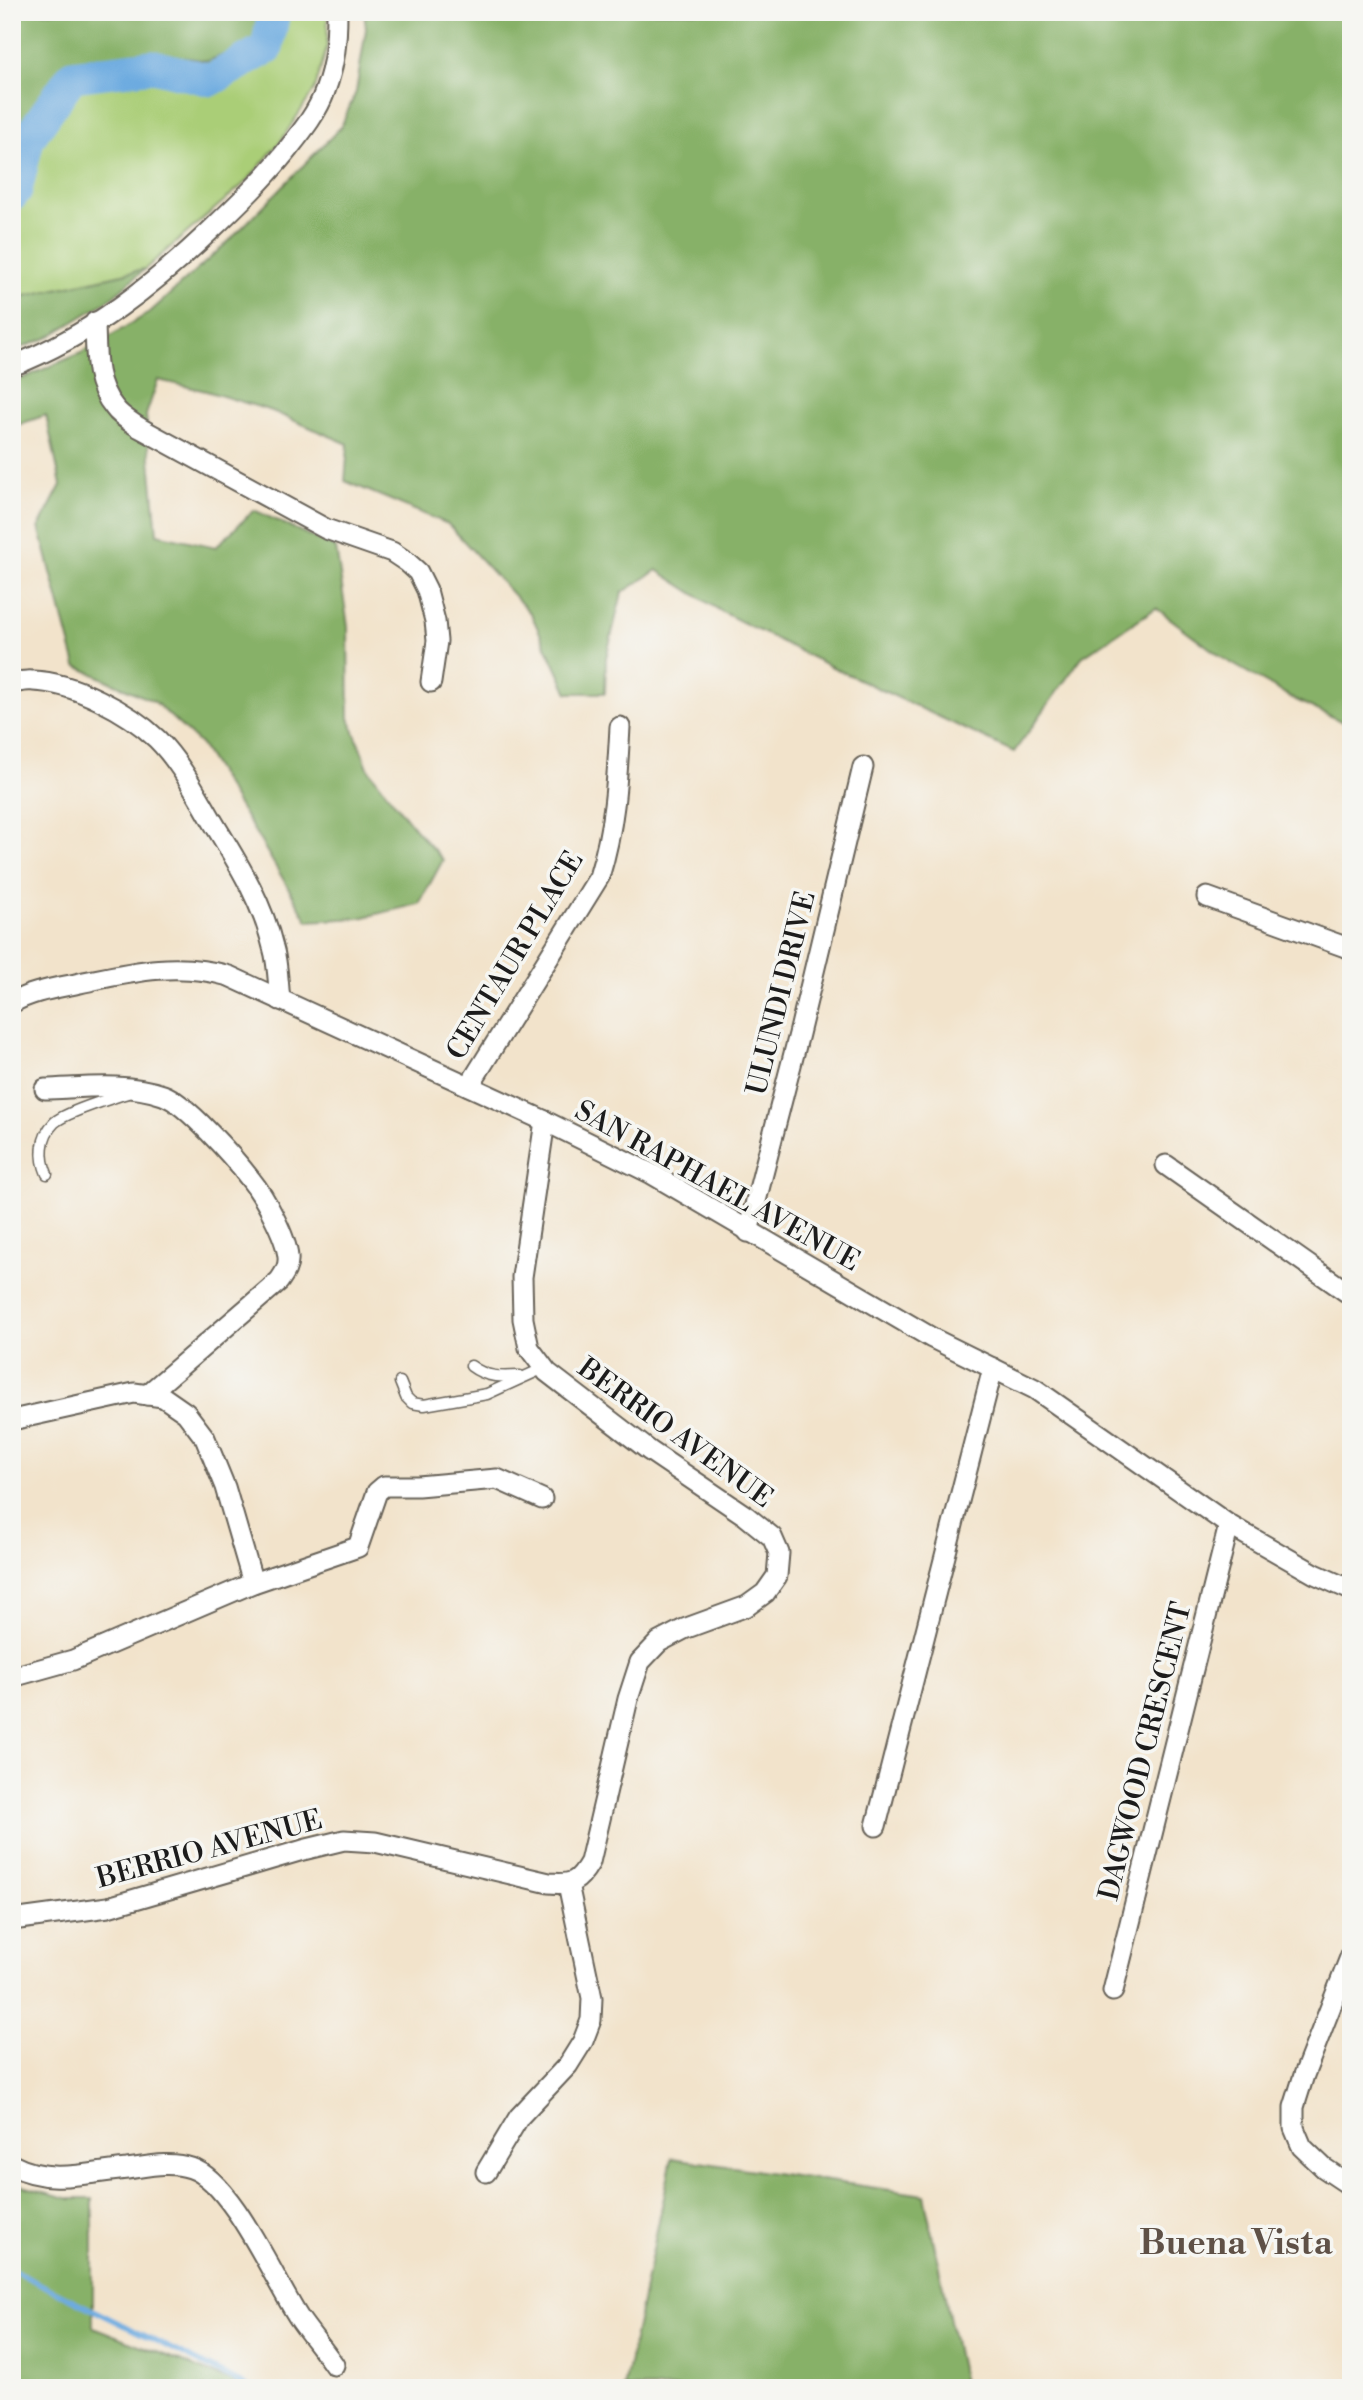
<svg xmlns="http://www.w3.org/2000/svg" width="1363" height="2400" viewBox="0 0 1363 2400" font-family="'Libre Bodoni',serif">
  <style>
    .green { fill: #aace77; stroke: #63754a; stroke-width: 2 }
    .forest { fill: #87b168; stroke: #526642; stroke-width: 2 }
    .lines { fill: none; stroke-linecap: round; stroke-linejoin: round }
    .stream { stroke: #6dabe0; stroke-width: 5 }
    .river { stroke: #6dabe0; stroke-width: 33 }
    .service-casing { stroke: #676259; stroke-width: 13 }
    .minor-casing { stroke: #676259; stroke-width: 23 }
    .service { stroke: #fff; stroke-width: 10 }
    .minor { stroke: #fff; stroke-width: 19 }
    .labels { text-anchor: middle; stroke-width: 7; stroke-linejoin: round; paint-order: stroke }
    .street-label { font-size: 28px; fill: #1c1c1c; stroke: #f6f6f2 }
    .district-label { font-size: 35px; font-weight: bold; fill: #5f5147; stroke: #f6f6f2 }
  </style>
  <rect width="100%" height="100%" fill="#f6f6f2"/>
  <filter id="ink" filterUnits="userSpaceOnUse"><feTurbulence type="fractalNoise" baseFrequency=".0143" numOctaves="2"/><feDisplacementMap in="SourceGraphic" scale="14" xChannelSelector="R" yChannelSelector="G"/><feConvolveMatrix kernelMatrix="1 2 1 2 8 2 1 2 1" color-interpolation-filters="sRGB"/></filter>
  <filter id="wash" filterUnits="userSpaceOnUse"><feTurbulence type="fractalNoise" baseFrequency=".00686" numOctaves="4" result="noise"/><feDisplacementMap in="SourceGraphic" scale="28" xChannelSelector="R" yChannelSelector="G"/><feGaussianBlur stdDeviation="1.57" result="paint"/><feColorMatrix in="noise" values="0 0 0 0 0 0 0 0 0 0 0 0 0 0 0 0 0 1.4 0 .05"/><feComposite in="paint" operator="in"/></filter>
  <g filter="url(#wash)">
    <rect width="100%" height="100%" fill="#f2e3cb"/>
    <polygon class="green" points="262,12 328,12 327,47 315,89 280,142 248,180 145,269 12,299 12,143 67,68 155,53 208,61 262,14"/>
    <g class="forest">
      <polygon points="12,12 262,12 262,14 256,43 208,61 155,53 67,68 12,143"/>
      <polygon points="364,12 1351,12 1351,726 1296,700 1224,659 1156,608 1082,657 1014,752 813,658 722,612 657,570 622,593 606,658 605,693 568,693 531,614 448,524 345,481 348,444 272,411 206,391 158,380 146,415 157,534 216,547 254,510 336,548 348,626 349,718 369,770 416,830 443,860 419,904 360,918 308,921 261,842 201,745 155,702 76,666 39,527 61,485 46,415 12,427 12,383 81,353 149,313 230,240 341,127 356,92 366,29"/>
      <polygon points="145,269 106,302 47,338 12,351 12,299"/>
      <polygon points="672,2158 924,2195 964,2388 624,2388"/>
      <polygon points="12,2183 70,2199 93,2199 93,2327 249,2388 12,2388"/>
    </g>
    <g class="lines">
      <polyline class="stream" points="12,2270 251,2388"/>
      <polyline class="river" points="12,195 16,190 28,139 72,76 153,66 211,80 267,48 274,12"/>
    </g>
  </g>
  <g filter="url(#ink)">
    <g class="lines">
      <defs>
        <g id="service">
          <path d="M47 1174C40 1158 40 1137 54 1123 65 1112 113 1098 130 1092"/>
          <path d="M471 1366C487 1378 501 1377 520 1376"/>
          <polyline points="400,1382 406,1397 412,1403 424,1405 487,1394 544,1368"/>
        </g>
        <g id="minor">
          <path d="M95 322C96 352 94 383 114 407 120 416 131 422 140 428L326 529 392 552 407 562 418 572 427 590 435 621 437 641 431 682"/>
          <path d="M12 366C90 336 155 284 214 227 239 203 263 180 284 154 299 135 317 114 325 91 335 64 337 41 337 12"/>
          <path d="M12 683C19 682 27 680 33 681 73 682 129 712 157 739 183 765 200 801 219 832 241 868 263 905 273 947 278 963 278 982 280 1000"/>
          <polyline points="1207,897 1351,949"/>
          <path d="M12 1003C32 991 57 988 80 983 132 972 176 961 229 976L545 1121 652 1174 932 1338 1035 1389 1229 1525 1315 1574 1351 1590"/>
          <path d="M469 1086 599 877C615 825 617 781 620 727"/>
          <path d="M45 1089C83 1088 125 1082 163 1095 185 1102 235 1159 251 1180 264 1196 286 1236 288 1257 289 1267 284 1274 279 1281L147 1395"/>
          <polyline points="1166,1165 1351,1295"/>
          <polyline points="748,1232 799,1034 863,767"/>
          <polyline points="12,1420 134,1393 163,1397 186,1413 205,1438 225,1487 253,1583"/>
          <polyline points="12,1677 73,1660 253,1583 358,1547 377,1492 384,1486 418,1486 497,1479 542,1499"/>
          <polyline points="876,1826 993,1368"/>
          <path d="M12 1920 108 1907 303 1850 344 1840 375 1842 549 1883C572 1885 578 1883 590 1862L628 1699 640 1662 659 1642 684 1629 747 1606 765 1593 777 1576 779 1553 772 1537 746 1516 650 1451 547 1372 529 1348 523 1319 522 1277 545 1121"/>
          <polyline points="1351,1955 1304,2075 1294,2107 1294,2128 1302,2147 1324,2168 1351,2186"/>
          <polyline points="1113,1991 1229,1525"/>
          <path d="M12 2165C50 2185 87 2173 127 2169 149 2166 170 2161 191 2168 232 2181 274 2280 299 2318 310 2334 323 2349 334 2365"/>
          <polyline points="486,2172 519,2117 568,2065 583,2041 591,2020 592,1998 568,1884"/>
        </g>
      </defs>
      <use href="#service" class="service-casing"/>
      <use href="#minor" class="minor-casing"/>
      <use href="#service" class="service"/>
      <use href="#minor" class="minor"/>
    </g>
  </g>
  <g class="labels">
    <g class="street-label">
      <text transform="translate(514 955) rotate(-59)" y="10">CENTAUR PLACE</text>
      <text transform="translate(780 993) rotate(-76)" y="10">ULUNDI DRIVE</text>
      <text transform="translate(718 1185) rotate(29)" y="10">SAN RAPHAEL AVENUE</text>
      <text transform="translate(676 1432) rotate(36)" y="10">BERRIO AVENUE</text>
      <text transform="translate(1144 1751) rotate(-76)" y="10">DAGWOOD CRESCENT</text>
      <text transform="translate(209 1848) rotate(-15)" y="10">BERRIO AVENUE</text>
    </g>
    <g class="district-label">
      <text x="1236" y="2254">Buena Vista</text>
    </g>
  </g>
  <rect width="1363" height="2400" fill="none" stroke="#f6f6f2" stroke-width="42"/>
</svg>
